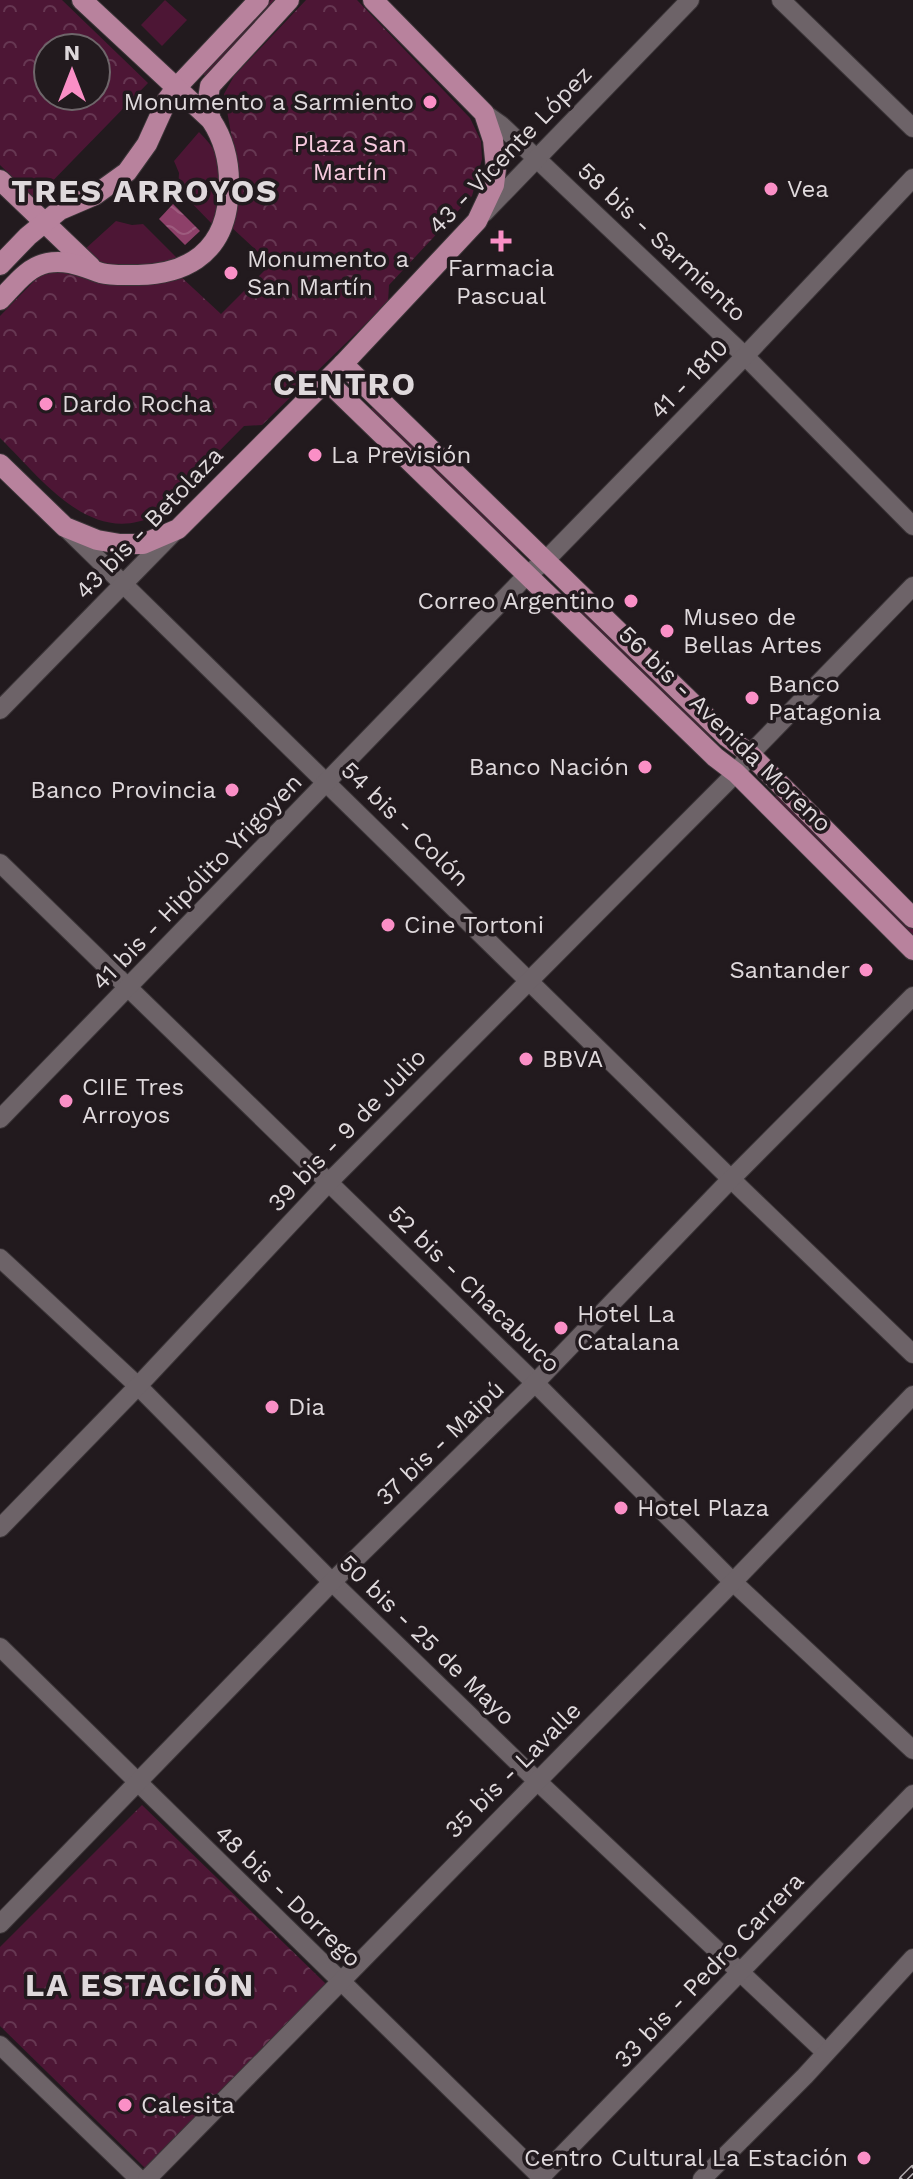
<svg xmlns="http://www.w3.org/2000/svg" width="913" height="2179" viewBox="0 0 913 2179" font-family="'Work Sans',sans-serif">
  <style>
    .grass { fill: #4d1635 }
    .forest { fill: url(#forest-crowns); fill-rule: evenodd }
    .water { fill: url(#water-waves) }
    .lines { fill: none; stroke-linecap: round; stroke-linejoin: round }
    .minor-casing { stroke: #3a3437; stroke-width: 20 }
    .major-casing { stroke: #3a3437; stroke-width: 22 }
    .minor { stroke: #6d6368; stroke-width: 18 }
    .major { stroke: #b8829d; stroke-width: 20 }
    .rail-casing { stroke: #b2acaf; stroke-width: 8 }
    .rail { stroke: #221a1e; stroke-width: 5; stroke-dasharray: 15; stroke-linecap: butt }
    .poi-dot { fill: #fa8fc6; stroke: #221a1e; stroke-width: 3 }
    .labels { text-anchor: middle; stroke-width: 7; stroke-linejoin: round; paint-order: stroke }
    .poi-label { font-size: 24px; fill: #dfd9dc; stroke: #221a1e; text-anchor: start }
    .park-label { font-size: 24px; fill: #f7c9de; stroke: #221a1e }
    .street-label { font-size: 24px; fill: #dfd9dc; stroke: #221a1e }
    .district-label { font-size: 32px; font-weight: bold; letter-spacing: 2px; fill: #dfd9dc; stroke: #221a1e }
  </style>
  <defs>
    <pattern id="forest-crowns" width="20" height="18" patternUnits="userSpaceOnUse" patternTransform="scale(2)"><rect width="20" height="18" fill="#4d1635"/><path d="M2 6a3 3 0 1 1 6 0M12 15a3 3 0 1 1 6 0" fill="none" stroke="#663752"/></pattern>
    <pattern id="water-waves" width="16" height="10" patternUnits="userSpaceOnUse" patternTransform="scale(2)"><rect width="16" height="10" fill="#8d4069"/><path d="M0 5q4-4 8 0t8 0" fill="none" stroke="#9d5b7e"/></pattern>
  </defs>
  <rect width="100%" height="100%" fill="#221a1e"/>
  <g class="grass">
    <polygon points="165,0 187,20 162,46 141,25"/>
    <polygon points="271,0 277,0 205,76 202,73"/>
    <path d="M199 132C232 164 221 185 214 226L178 189 179 173 174 161Z"/>
    <path d="M116 221 132 225 143 224 180 261C143 267 114 279 84 250Z"/>
    <polygon points="374,406 519,547 514,552 369,411"/>
    <polygon points="568,594 713,735 708,740 564,599"/>
    <polygon points="777,795 913,928 913,938 772,800"/>
  </g>
  <g class="forest">
    <path d="M0 0H62L148 83 35 199 0 165ZM48 48H96V96H48Z"/>
    <path d="M306 0H357L470 118 481 141 482 159 472 196 389 285 388 302 262 425 244 426 156 515C91 548 42 479 0 438V316L40 275 53 272 179 275 221 314 271 264 229 225 234 150 224 94 234 76Z"/>
    <polygon points="142,1805 326,1984 145,2168 0,2026 0,1947"/>
  </g>
  <polygon class="water" points="173,204 200,231 185,245 159,219"/>
  <g class="lines">
    <defs>
      <g id="minor">
        <polyline points="781,0 913,128"/>
        <polyline points="484,113 501,125 745,356 913,526"/>
        <polyline points="484,213 690,0"/>
        <polyline points="67,529 731,1179 913,1354"/>
        <polyline points="0,710 177,529"/>
        <polyline points="0,863 535,1383 733,1582 913,1750"/>
        <polyline points="0,1119 528,574 545,561 745,356 913,178"/>
        <polyline points="0,1258 138,1386 332,1582 536,1780 825,2052"/>
        <polyline points="0,1528 138,1386 330,1181 736,773 750,754 913,586"/>
        <polyline points="0,1647 543,2179"/>
        <polyline points="0,1924 332,1582 535,1383 731,1179 913,996"/>
        <polyline points="0,2045 139,2179"/>
        <polyline points="147,2179 733,1582 913,1395"/>
        <polyline points="539,2179 913,1794"/>
        <polyline points="702,2179 805,2076 913,1958"/>
      </g>
      <g id="major">
        <polyline points="211,120 207,106 210,86 289,0"/>
        <polyline points="0,180 91,267"/>
        <polyline points="0,265 28,236 60,210 95,195 127,172 147,144 167,100 176,88 259,0"/>
        <path d="M0 300C14 286 27 267 47 263 67 259 83 267 101 273 112 276 126 275 138 275 183 274 219 256 227 208 232 176 229 147 211 120L82 0"/>
        <polyline points="343,364 727,737 750,754 913,918"/>
        <polyline points="327,381 715,757 736,773 913,950"/>
        <polyline points="0,464 65,527 97,540 120,544 143,544 178,529 343,364 477,221 494,185 496,169 493,140 484,113 373,0"/>
      </g>
    </defs>
    <use href="#minor" class="minor-casing"/>
    <use href="#major" class="major-casing"/>
    <use href="#minor" class="minor"/>
    <use href="#major" class="major"/>
    <defs>
      <polyline id="rail" points="903,2179 913,2169"/>
    </defs>
    <use href="#rail" class="rail-casing"/>
    <use href="#rail" class="rail"/>
  </g>
  <g class="poi-dot">
    <circle cx="430" cy="102" r="8"/>
    <circle cx="771" cy="189" r="8"/>
    <path d="M497 229h8v8h8v8h-8v8h-8v-8h-8v-8h8z"/>
    <circle cx="231" cy="273" r="8"/>
    <circle cx="46" cy="404" r="8"/>
    <circle cx="315" cy="455" r="8"/>
    <circle cx="631" cy="601" r="8"/>
    <circle cx="667" cy="631" r="8"/>
    <circle cx="752" cy="698" r="8"/>
    <circle cx="645" cy="767" r="8"/>
    <circle cx="232" cy="790" r="8"/>
    <circle cx="388" cy="925" r="8"/>
    <circle cx="866" cy="970" r="8"/>
    <circle cx="526" cy="1059" r="8"/>
    <circle cx="66" cy="1101" r="8"/>
    <circle cx="561" cy="1328" r="8"/>
    <circle cx="272" cy="1407" r="8"/>
    <circle cx="621" cy="1508" r="8"/>
    <circle cx="125" cy="2105" r="8"/>
    <circle cx="864" cy="2158" r="8"/>
  </g>
  <g class="labels">
    <g class="poi-label">
      <text x="414" y="110" text-anchor="end">Monumento a Sarmiento</text>
      <text x="787" y="197">Vea</text>
      <text x="247" y="267">Monumento a<tspan x="247" dy="28">San Martín</tspan></text>
      <text x="501" y="276" text-anchor="middle">Farmacia<tspan x="501" dy="28">Pascual</tspan></text>
      <text x="62" y="412">Dardo Rocha</text>
      <text x="331" y="463">La Previsión</text>
      <text x="615" y="609" text-anchor="end">Correo Argentino</text>
      <text x="683" y="625">Museo de<tspan x="683" dy="28">Bellas Artes</tspan></text>
      <text x="768" y="692">Banco<tspan x="768" dy="28">Patagonia</tspan></text>
      <text x="629" y="775" text-anchor="end">Banco Nación</text>
      <text x="216" y="798" text-anchor="end">Banco Provincia</text>
      <text x="404" y="933">Cine Tortoni</text>
      <text x="850" y="978" text-anchor="end">Santander</text>
      <text x="542" y="1067">BBVA</text>
      <text x="82" y="1095">CIIE Tres<tspan x="82" dy="28">Arroyos</tspan></text>
      <text x="577" y="1322">Hotel La<tspan x="577" dy="28">Catalana</tspan></text>
      <text x="288" y="1415">Dia</text>
      <text x="637" y="1516">Hotel Plaza</text>
      <text x="141" y="2113">Calesita</text>
      <text x="848" y="2166" text-anchor="end">Centro Cultural La Estación</text>
    </g>
    <g class="park-label">
      <text x="350" y="152">Plaza San<tspan x="350" dy="28">Martín</tspan></text>
    </g>
    <g class="street-label">
      <text transform="translate(510 150) rotate(-46)" y="8">43 - Vicente López</text>
      <text transform="translate(662 242) rotate(43)" y="8">58 bis - Sarmiento</text>
      <text transform="translate(689 379) rotate(-46)" y="8">41 - 1810</text>
      <text transform="translate(149 523) rotate(-46)" y="8">43 bis - Betolaza</text>
      <text transform="translate(725 729) rotate(44)" y="8">56 bis - Avenida Moreno</text>
      <text transform="translate(405 824) rotate(44)" y="8">54 bis - Colón</text>
      <text transform="translate(197 882) rotate(-46)" y="8">41 bis - Hipólito Yrigoyen</text>
      <text transform="translate(347 1130) rotate(-46)" y="8">39 bis - 9 de Julio</text>
      <text transform="translate(474 1289) rotate(44)" y="8">52 bis - Chacabuco</text>
      <text transform="translate(440 1443) rotate(-44)" y="8">37 bis - Maipú</text>
      <text transform="translate(427 1640) rotate(44)" y="8">50 bis - 25 de Mayo</text>
      <text transform="translate(513 1770) rotate(-45)" y="8">35 bis - Lavalle</text>
      <text transform="translate(288 1896) rotate(44)" y="8">48 bis - Dorrego</text>
      <text transform="translate(709 1970) rotate(-46)" y="8">33 bis - Pedro Carrera</text>
    </g>
    <g class="district-label">
      <text x="145" y="202">TRES ARROYOS</text>
      <text x="345" y="395">CENTRO</text>
      <text x="140" y="1996">LA ESTACIÓN</text>
    </g>
  </g>
  <g transform="translate(72 72)"><circle r="38" fill="#221a1e" stroke="#6e666a" stroke-width="2"/>
  <path d="M0-6L14 30L0 20L-14 30Z" fill="#fa8fc6"/>
  <text y="-12" font-size="22" font-weight="bold" text-anchor="middle" fill="#dfd9dc">N</text>
  </g>
</svg>
